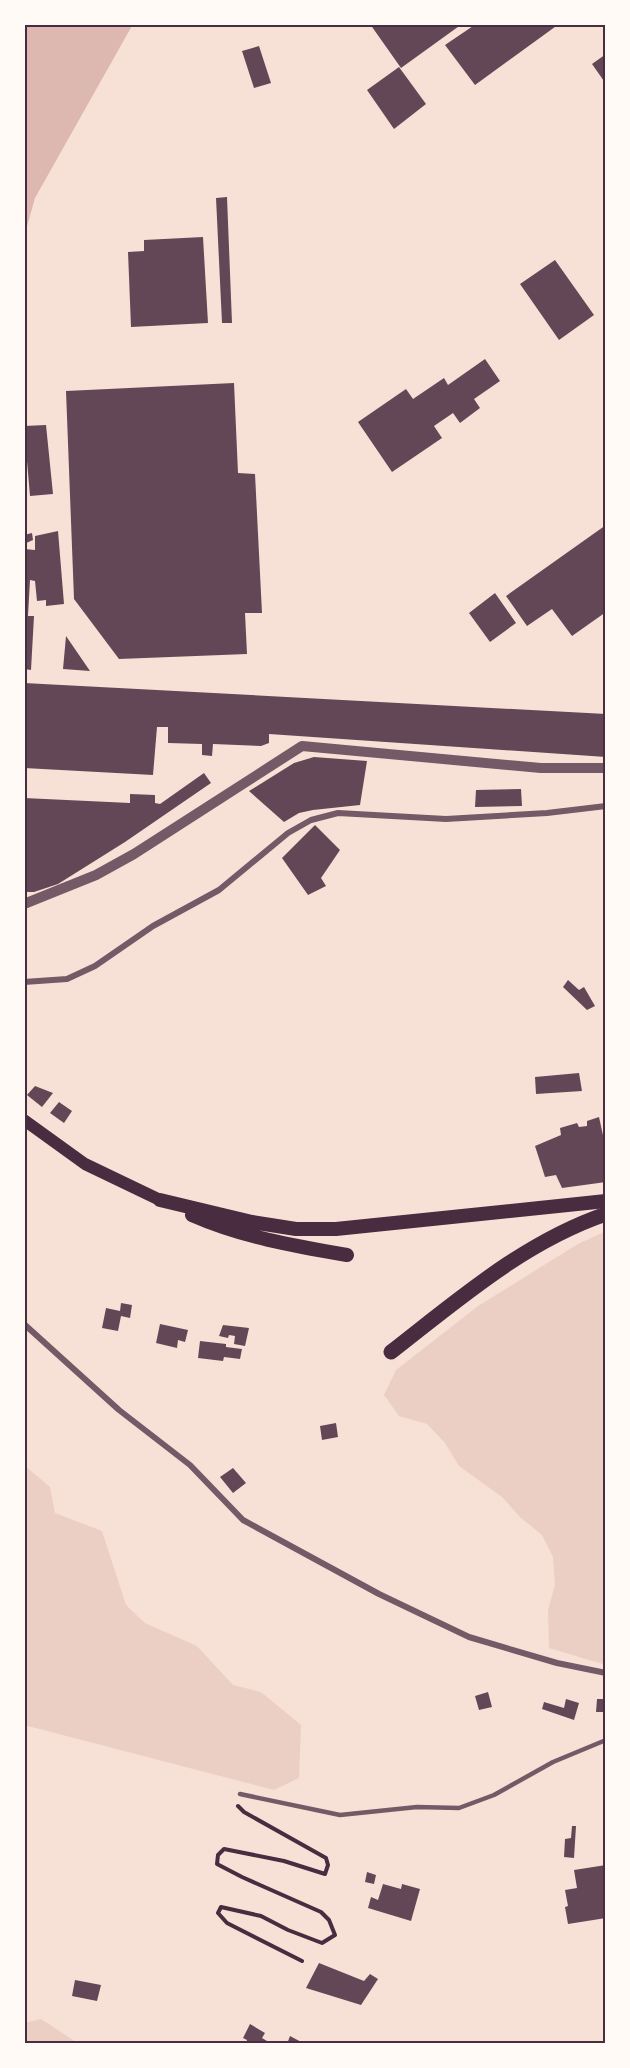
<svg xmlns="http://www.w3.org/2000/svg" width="630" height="2068" viewBox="0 0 630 2068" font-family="Rubik,sans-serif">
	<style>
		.green { fill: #ebcfc5 }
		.water { fill: #dcb8b0 }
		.building { fill: #644757 }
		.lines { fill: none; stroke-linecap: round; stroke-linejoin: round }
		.path { stroke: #4a2c40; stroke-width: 4 }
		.service { stroke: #755966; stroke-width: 4.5 }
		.minor { stroke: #755966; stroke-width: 6 }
		.tertiary { stroke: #755966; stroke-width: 10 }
		.secondary { stroke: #4a2c40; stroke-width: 12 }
		.primary { stroke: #4a2c40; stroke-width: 14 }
		.trunk { stroke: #4a2c40; stroke-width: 15 }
		.neatline { fill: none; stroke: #4a2c40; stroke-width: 2 }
	</style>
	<rect width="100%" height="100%" fill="#f7e1d7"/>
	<!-- green -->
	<path class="green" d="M606,1231v434l-57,-17 -1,-38 7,-25 -2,-28 -11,-22 -21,-17 -19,-21 -43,-31 -14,-23 -18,-19 -28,-8 -15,-21 12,-25 82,-64 100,-62z
		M24,1465l26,22 5,26 47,18 24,74 19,18 52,23 36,39 28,7 40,33 -2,53 -25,12 -250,-65z
		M41,2019l38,25h-55v-21z"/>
	<!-- water -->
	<path class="water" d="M24,24h109l-98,174 -11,39z"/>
	<!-- building -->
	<path class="building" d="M370,24h92l-61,44z
		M476,24h83l-84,61 -30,-40z
		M259,46l12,37 -17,5 -12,-37z
		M606,54v30l-14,-20z
		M399,67l27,37 -32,25 -27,-39z
		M227,197l5,126h-10l-6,-125z
		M203,237l5,86 -77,4 -3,-75 16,-1v-11z
		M555,260l39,55 -35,25 -39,-56z
		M485,359l15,22 -26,18 6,9 -20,15 -7,-10 -19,13 8,12 -50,34 -34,-50 48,-33 7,10 31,-21 4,7z
		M234,383l4,90 17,1 7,139h-17l2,41 -128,5 -45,-60 -8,-208z
		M46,425l7,69 -23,2 -6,-70z
		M606,525v87l-34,24 -20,-27 -25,17 -21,-30z
		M58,531l6,73 -18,2v-6l-9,1 -2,-20 -5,-1 -2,36h6l-3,54 -7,-1v-120l11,1v-14z
		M32,533l1,7 -9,4v-9z
		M495,593l21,30 -26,19 -21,-29z
		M66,636l24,35 -27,-2z
		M24,683l582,31v43l-337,-23v9l-8,3 -48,-2 -1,12 -10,-1v-11l-34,-1v-16h-11l-4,48 -129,-7z
		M314,757l53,4 -7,44 -47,5 -14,3 -15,9 -35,-31 45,-28z
		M204,773l7,10 -86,59 -67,42 -24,8h-10v-94l106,5v-9l25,1v8l5,1z
		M521,789l1,17 -47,1 1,-17z
		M315,825l25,25 -19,28 5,8 -18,9 -26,-37z
		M568,980l11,10 5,-3 11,19 -8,4 -24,-23z
		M579,1073l3,18 -46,3 -1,-17z
		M35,1086l18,7 -11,14 -15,-12z
		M59,1102l13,9 -8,12 -14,-10z
		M599,1117l7,32v33l-44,6 -6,-13 -11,2 -10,-31 26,-11 -1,-7 17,-5 2,4 8,-1v-5z
		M121,1303l11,2 -2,13 -9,-2 -3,15 -16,-3 4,-20 14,3z
		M160,1324l28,6 -3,12 -7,-2 -1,8 -21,-5z
		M223,1325l26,3 -4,18 -11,-2 1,-8 -6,-1 -1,3 -9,-2z
		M200,1341l26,3v3l16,2 -2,10 -16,-2 -1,4 -25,-3z
		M336,1423l2,14 -16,3 -2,-14z
		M233,1468l13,15 -13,10 -13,-16z
		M488,1692l4,15 -13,3 -4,-14z
		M566,1699l13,4 -5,17 -32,-11 2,-7 20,6z
		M597,1699h9v13h-10z
		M572,1826h4l-2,32 -10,-1 1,-18 6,-1z
		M606,1865v53l-38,6 -3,-17 3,-1 -3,-16 12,-2 -3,-18z
		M367,1872l9,3 -2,9 -9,-2z
		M383,1884l18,5 1,-5 18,5 -9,32 -43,-13 3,-11 7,3z
		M319,1963l45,18 6,-7 8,5 -17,26 -55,-17z
		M75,1980l26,5 -4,16 -25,-5z
		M250,2024l15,9 -3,5 5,3 -1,3h-20l1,-4 -4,-2z
		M290,2036l15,8h-18z"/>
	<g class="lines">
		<!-- path -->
		<path class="path" d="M238,1806l6,6 82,46 2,7 -3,9 -41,-13 -60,-12 -6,6 -1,9 25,13 79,35 8,8 6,15 -13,8 -34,-13 -27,-14 -40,-9 -3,6 9,10 75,38"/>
		<!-- service -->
		<path class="service" d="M240,1794l100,21 77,-8 42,1 35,-13 59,-33 53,-22"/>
		<!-- minor -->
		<path class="minor" d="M24,982l43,-3 28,-13 58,-40 66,-36 69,-57 23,-13 27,-7 108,6 101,-6 59,-7
			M24,1324l95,86 71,55 53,55 136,74 90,43 88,26 49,10"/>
		<!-- tertiary -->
		<path class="tertiary" d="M24,904l72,-29 38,-21 168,-108 239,22h65"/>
		<!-- secondary -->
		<path class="secondary" d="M24,1120l61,44 75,36"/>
		<!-- primary -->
		<path class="primary" d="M160,1200l92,22 44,7h40l270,-28
			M192,1215c50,22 102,31 155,40"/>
		<!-- trunk -->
		<path class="trunk" d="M391,1352c67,-52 133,-110 215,-138"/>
	</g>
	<!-- border -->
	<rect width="630" height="2068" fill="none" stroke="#fffaf5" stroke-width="51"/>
	<rect x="26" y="26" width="578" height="2016" class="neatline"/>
</svg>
